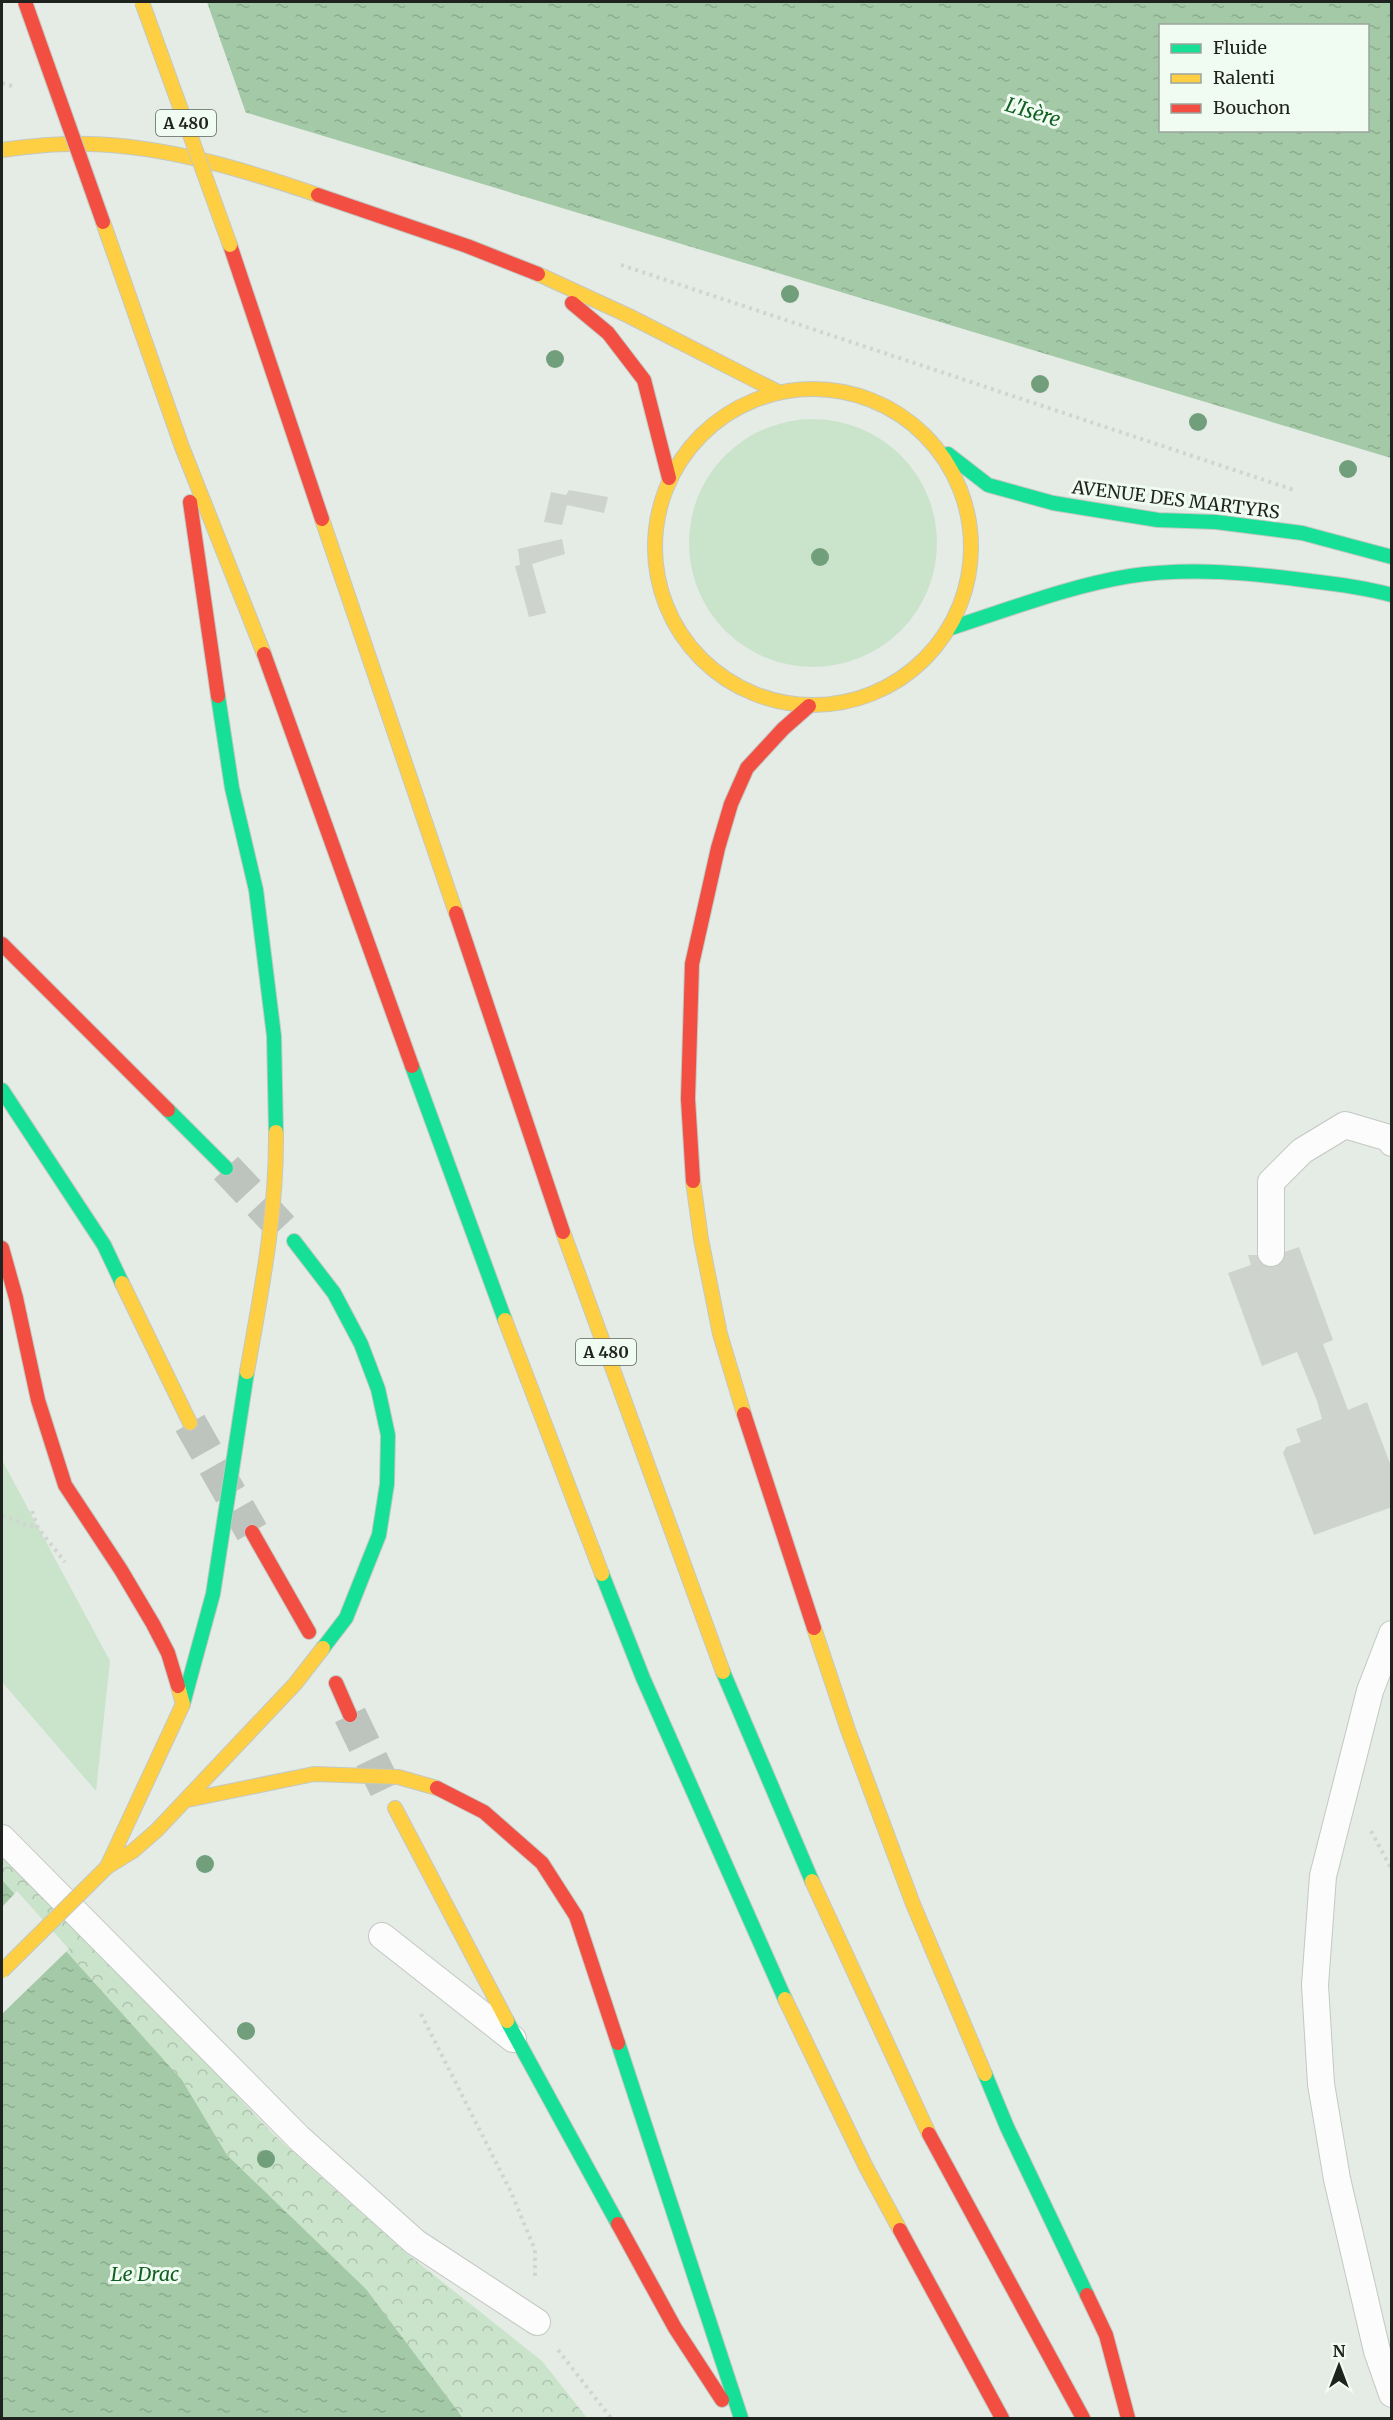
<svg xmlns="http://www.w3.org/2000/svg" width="1393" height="2420" viewBox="0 0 1393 2420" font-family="Merriweather,serif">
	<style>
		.grass { fill: #cae4cb }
		.forest { fill: url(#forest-crowns) }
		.water { fill: url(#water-ripples); fill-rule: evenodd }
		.pier { fill: #e5ebe5 }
		.building { fill: #ced3ce }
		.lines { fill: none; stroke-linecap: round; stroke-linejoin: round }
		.secondary-tunnel { stroke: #bdc3bd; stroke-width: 33; stroke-dasharray: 33 16; stroke-linecap: butt }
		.highway-tunnel { stroke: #bdc3bd; stroke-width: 33; stroke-dasharray: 33 16; stroke-linecap: butt }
		.lane-casing { stroke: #c3c8c3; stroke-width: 28 }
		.fast-casing { stroke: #c3c8c3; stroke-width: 16 }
		.slow-casing { stroke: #c3c8c3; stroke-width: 16 }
		.jam-casing { stroke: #c3c8c3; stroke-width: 16 }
		.path { stroke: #d2d4d2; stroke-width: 4; stroke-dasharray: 3 4.5; stroke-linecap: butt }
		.lane { stroke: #fbfcfb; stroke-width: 26 }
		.fast { stroke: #16e098; stroke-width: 14 }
		.slow { stroke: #ffcf43; stroke-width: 14 }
		.jam { stroke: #f24e42; stroke-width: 14 }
		.slow-bridge-casing { stroke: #c3c8c3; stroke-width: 16; stroke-linecap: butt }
		.jam-bridge-casing { stroke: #c3c8c3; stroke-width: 16; stroke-linecap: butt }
		.slow-bridge { stroke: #ffcf43; stroke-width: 14 }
		.jam-bridge { stroke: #f24e42; stroke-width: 14 }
		.tree { fill: #729f7b }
		.labels { text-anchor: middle; stroke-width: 6; stroke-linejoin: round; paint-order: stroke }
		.shield { fill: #f0fbf1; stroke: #5e645e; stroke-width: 1.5 }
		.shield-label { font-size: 16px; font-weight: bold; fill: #1f231f }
		.street-label { font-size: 18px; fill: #1f231f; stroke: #f0fbf1 }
		.water-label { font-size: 20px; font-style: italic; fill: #125f22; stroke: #f0fbf1 }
	</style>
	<defs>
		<pattern id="forest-crowns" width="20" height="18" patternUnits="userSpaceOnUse" patternTransform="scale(1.5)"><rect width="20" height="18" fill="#cae4cb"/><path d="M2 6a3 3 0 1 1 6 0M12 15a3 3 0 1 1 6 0" fill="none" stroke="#adc3ae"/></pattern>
		<pattern id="water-ripples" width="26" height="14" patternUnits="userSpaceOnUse" patternTransform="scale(1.5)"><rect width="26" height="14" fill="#a3c9a6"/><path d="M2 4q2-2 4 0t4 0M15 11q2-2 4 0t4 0" fill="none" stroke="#8cac8e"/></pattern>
	</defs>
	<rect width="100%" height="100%" fill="#e5ebe5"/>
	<!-- grass -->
	<path class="grass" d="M689 543a124 124 0 1 1 248 0a124 124 0 1 1-248 0Z
		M2,1460l108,201 -14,130 -94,-109z"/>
	<!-- forest -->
	<path class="forest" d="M2,1848l271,286 133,119 136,108 45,57h-124l-97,-129 -139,-134 -45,-75 -180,-200z"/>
	<!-- water -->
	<path class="water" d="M2,2h1389v456l-1389,-419zM1160,26h208v104h-208z
		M2,1880l180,200 45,75 139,134 97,129h-461z"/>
	<!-- pier -->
	<path class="pier" d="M2,2h205l40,114 -245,-74z
		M17,1891l52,58 -67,65v-107z"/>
	<!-- building -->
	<path class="building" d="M569,490l39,7 -4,16 -37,-8 -5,20 -18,-3 7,-30 15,3z
		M562,539l3,15 -33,10 14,49 -17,4 -14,-51 5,-1 -2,-16z
		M1299,1247l34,93 -10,4 25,66 19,-8 25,67v38l-78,28 -31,-82 3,-6 15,-5 -5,-13 26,-10 -5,-18 -20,-49 -35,14 -34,-93 23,-8 -3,-10h28z"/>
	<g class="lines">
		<!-- secondary-tunnel -->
		<path class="secondary-tunnel" d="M226,1168l61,65"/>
		<!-- highway-tunnel -->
		<path class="highway-tunnel" d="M190,1423l62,109
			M350,1715l41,85"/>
		<!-- lane casing -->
		<g class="lane-casing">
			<path id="lane" d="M1271,1253v-71l31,-31 43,-26 44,13 3,5
				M1392,1634l-22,57 -47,185 -8,109 6,99 16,95 40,172 15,43
				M2,1838l297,300 116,104 122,80
				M382,1936l131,103"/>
		</g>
		<!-- fast casing -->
		<g class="fast-casing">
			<path id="fast" d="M948,454l40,31 65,18 105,17 58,2 86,11 90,24
				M951,628c59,-19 118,-42 179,-52 60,-9 122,-3 181,5 27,3 55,7 81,14
				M218,696l14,92 24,102 18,146 2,96
				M412,1066l93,254
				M2,1090l102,155 18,38
				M168,1110l58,58
				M294,1241l40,52 27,51 17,45 10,46 -1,49 -8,51 -33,83 -23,30
				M602,1574l41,104 142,321
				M723,1672l89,209
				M183,1704l30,-110 34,-222
				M507,2021l111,203
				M618,2043l123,375
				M985,2074l22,53 80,168"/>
		</g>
		<!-- slow casing -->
		<g class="slow-casing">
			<path id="slow" d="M2,150c29,-4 58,-7 87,-6 78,2 156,26 229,51
				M103,222l79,225 82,207
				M538,274l91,42 149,76
				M655 547a158 158 0 1 1 316 0a158 158 0 1 1-316 0Z
				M322,519l134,394
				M693,1181l8,58 19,95 24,80
				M563,1232l160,440
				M122,1283l68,140
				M505,1320l97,254
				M247,1372c14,-79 30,-159 29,-240
				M814,1628l34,102 65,174 72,170
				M187,1800l127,-26 84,3 39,11
				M395,1808l112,213
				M107,1867l76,-163 -5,-18
				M107,1867l26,-16 24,-21 138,-146 28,-36
				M812,1881l117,253
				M785,1999l81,168 34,63"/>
		</g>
		<!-- jam casing -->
		<g class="jam-casing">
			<path id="jam" d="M318,195l149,51 71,28
				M230,245l92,274
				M572,303l36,30 36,47 25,98
				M190,502l28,194
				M264,654l148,412
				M456,913l107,319
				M2,944l166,166
				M693,1181l-5,-82 4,-135 26,-116 13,-44 16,-36 36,-39 26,-23
				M2,1248l14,50 22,102 27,85 56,85 32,54 15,29 10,33
				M744,1414l70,214
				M252,1532l57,100
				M336,1683l14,32
				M437,1788l47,24 58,51 34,53 42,127
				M929,2134l154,284
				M618,2224l57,104 47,72
				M900,2230l102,188
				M1087,2295l19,40 22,83"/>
		</g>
		<!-- path -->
		<path class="path" d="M2,83l10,3
			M621,265l673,225
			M32,1511l6,17 27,34
			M2,1516l36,12
			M1371,1831l21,39
			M421,2014l90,178 24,58v28
			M558,2350l53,68"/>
		<!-- lane -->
		<use href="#lane" class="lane"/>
		<!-- fast -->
		<use href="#fast" class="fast"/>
		<!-- slow -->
		<use href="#slow" class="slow"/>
		<!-- jam -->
		<use href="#jam" class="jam"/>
		<!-- slow-bridge casing -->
		<g class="slow-bridge-casing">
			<path id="slow-bridge" d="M142,2l88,243
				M2,1971l105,-104"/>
		</g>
		<!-- jam-bridge casing -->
		<g class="jam-bridge-casing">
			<path id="jam-bridge" d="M25,2l78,220"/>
		</g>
		<!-- slow-bridge -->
		<use href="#slow-bridge" class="slow-bridge"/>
		<!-- jam-bridge -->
		<use href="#jam-bridge" class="jam-bridge"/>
	</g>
	<!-- trees -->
	<g class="tree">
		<circle cx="790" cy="294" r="9"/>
		<circle cx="555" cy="359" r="9"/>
		<circle cx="1040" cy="384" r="9"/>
		<circle cx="1198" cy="422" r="9"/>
		<circle cx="1348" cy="469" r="9"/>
		<circle cx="820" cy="557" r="9"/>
		<circle cx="205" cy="1864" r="9"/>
		<circle cx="246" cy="2031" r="9"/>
		<circle cx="266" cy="2159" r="9"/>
	</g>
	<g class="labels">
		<!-- shield labels -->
		<g class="shield">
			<rect x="156" y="110" width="60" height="26" rx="4.5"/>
			<rect x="576" y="1339" width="60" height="26" rx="4.5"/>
		</g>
		<g class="shield-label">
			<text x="186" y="129">A 480</text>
			<text x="606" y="1358">A 480</text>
		</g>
		<!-- street labels -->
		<g class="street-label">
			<text transform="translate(1176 500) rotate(7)" y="6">AVENUE DES MARTYRS</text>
		</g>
		<!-- water labels -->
		<g class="water-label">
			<text transform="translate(1033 112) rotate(17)" y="7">L'Isère</text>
			<text x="145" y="2281">Le Drac</text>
		</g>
	</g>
	<!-- border -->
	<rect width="1393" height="2420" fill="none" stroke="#1f231f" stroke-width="6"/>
	<!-- legend -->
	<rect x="1159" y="24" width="210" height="108" fill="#f0fbf1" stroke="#9ca59d" stroke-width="1.5"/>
	<rect x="1171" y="44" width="30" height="9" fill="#16e098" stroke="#9ca59d" stroke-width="1.5"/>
	<text x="1213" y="54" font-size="18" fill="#1f231f">Fluide</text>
	<rect x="1171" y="74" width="30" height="9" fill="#ffcf43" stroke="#9ca59d" stroke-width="1.5"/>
	<text x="1213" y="84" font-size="18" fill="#1f231f">Ralenti</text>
	<rect x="1171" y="104" width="30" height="9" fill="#f24e42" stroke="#9ca59d" stroke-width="1.5"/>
	<text x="1213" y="114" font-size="18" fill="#1f231f">Bouchon</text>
	<!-- north arrow -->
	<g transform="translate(1339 2366)" stroke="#f0fbf1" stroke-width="4.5" paint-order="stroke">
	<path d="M0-4.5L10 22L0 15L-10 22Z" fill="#1f231f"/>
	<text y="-9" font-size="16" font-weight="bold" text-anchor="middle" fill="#1f231f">N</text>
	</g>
</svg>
